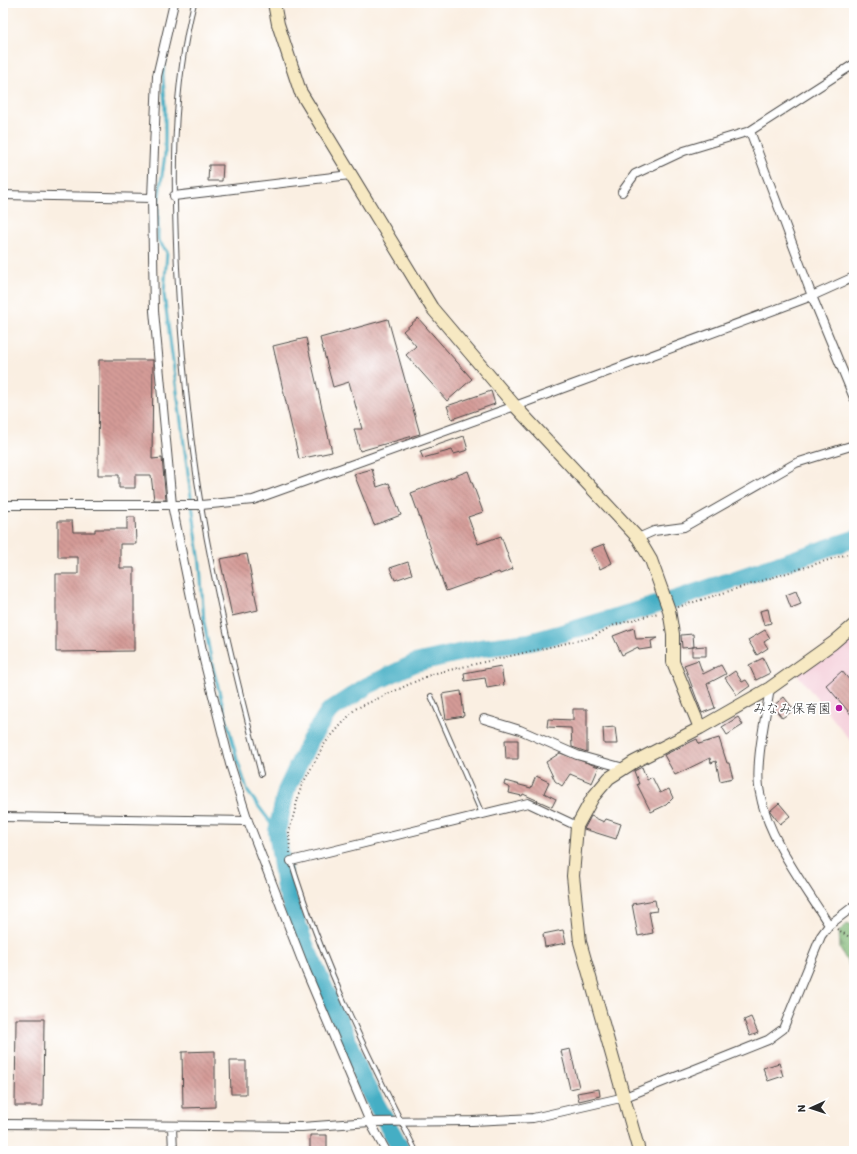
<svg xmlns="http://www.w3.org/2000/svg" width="857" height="1154" viewBox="0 0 857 1154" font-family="Itim,'Klee One',sans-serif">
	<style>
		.built { fill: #f5cfda }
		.forest { fill: url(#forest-firs); stroke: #54704e }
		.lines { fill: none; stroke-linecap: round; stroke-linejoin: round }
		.stream { stroke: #45aec4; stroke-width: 3 }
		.river { stroke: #45aec4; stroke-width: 18 }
		.building { fill: url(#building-back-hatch) }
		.lane-casing { stroke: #4a4846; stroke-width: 6 }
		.street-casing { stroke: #4a4846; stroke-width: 10 }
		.secondary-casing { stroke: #4a4846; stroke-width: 14 }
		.path { stroke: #4a4846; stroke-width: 2; stroke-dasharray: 1 3; stroke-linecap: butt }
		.lane { stroke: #fff; stroke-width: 4 }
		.street { stroke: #fff; stroke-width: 8 }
		.secondary { stroke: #f7e9c3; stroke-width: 12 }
		.poi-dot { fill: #b5179e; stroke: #fff; stroke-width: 1.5 }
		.labels { text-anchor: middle; stroke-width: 3.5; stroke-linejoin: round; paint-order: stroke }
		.poi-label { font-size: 13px; fill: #2b2b2b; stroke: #fff; text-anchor: end }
	</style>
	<defs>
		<pattern id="forest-firs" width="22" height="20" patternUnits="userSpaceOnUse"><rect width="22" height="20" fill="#7db572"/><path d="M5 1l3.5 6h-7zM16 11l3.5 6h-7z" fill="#67935e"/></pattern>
		<pattern id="building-back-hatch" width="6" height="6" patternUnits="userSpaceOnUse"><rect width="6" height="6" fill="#d49b97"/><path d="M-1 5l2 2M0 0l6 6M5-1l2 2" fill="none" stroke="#ac7f7b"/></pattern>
	</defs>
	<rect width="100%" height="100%" fill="#fff"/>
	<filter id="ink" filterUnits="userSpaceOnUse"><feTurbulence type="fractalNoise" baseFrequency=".025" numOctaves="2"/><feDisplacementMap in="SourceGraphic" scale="8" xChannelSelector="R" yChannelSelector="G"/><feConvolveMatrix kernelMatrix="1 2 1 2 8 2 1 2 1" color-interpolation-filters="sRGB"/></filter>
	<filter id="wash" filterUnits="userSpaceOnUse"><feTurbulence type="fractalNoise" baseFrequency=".012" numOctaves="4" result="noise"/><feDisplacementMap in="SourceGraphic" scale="16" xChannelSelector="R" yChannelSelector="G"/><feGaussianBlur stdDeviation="0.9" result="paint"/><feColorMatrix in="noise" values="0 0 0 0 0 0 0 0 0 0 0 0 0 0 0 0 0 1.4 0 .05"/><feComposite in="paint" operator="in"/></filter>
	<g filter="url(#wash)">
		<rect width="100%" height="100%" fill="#faefe2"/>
		<!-- built -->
		<path class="built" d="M854,625v120l-60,-75z"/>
		<!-- forest -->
		<path class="forest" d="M847,924l7,1v49l-14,-25 -1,-18z"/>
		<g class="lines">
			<!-- stream -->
			<path class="stream" d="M166,54l-3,20 2,34v47l-7,48v37l9,12 -3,42 36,270 4,58 8,42 25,95 11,33 29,39"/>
			<!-- river -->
			<path class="river" d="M402,1151l-41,-75 -16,-42 -40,-89 -20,-57 -8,-57 9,-40 24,-51 19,-29 38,-25 48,-23 65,-15 50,-6 29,-8 117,-35 178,-60"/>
		</g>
		<g id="blocks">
			<!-- building -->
			<path class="building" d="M209,165h14l-1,16h-14z
				M418,318l54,61 -25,22 -41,-46 10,-9 -13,-15z
				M388,319l32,115 -60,17 -6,-22h8l-13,-47 -16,5 -13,-49z
				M306,338l26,114 -33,7 -26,-113z
				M99,360h54l-1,99 10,-1 4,42h-12l-3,-25h-16v13h-16v-13h-21z
				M491,391l4,13 -43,15 -5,-13z
				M464,436l4,14 -14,4 -2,-4 -29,8 -3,-7z
				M372,469l5,18 12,-4 12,32 -27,10 -20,-51z
				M468,471l15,41 -15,5 10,27 23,-8 12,33 -13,5 -1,-2 -53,19 -35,-98z
				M127,517h8l1,27h-16v24h14v83l-78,1v-78h22v-17h-20v-36h14l1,11h22v-3h32z
				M604,544l8,19 -12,6 -9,-20z
				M247,554l11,56 -26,6 -12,-57z
				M408,562l4,12 -17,6 -5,-12z
				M796,591l5,13 -10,4 -5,-13z
				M768,609l3,14 -7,2 -4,-14z
				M634,628l2,11 22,-1 -7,3 1,7 -13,2 -1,-3 -16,8 -9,-19z
				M765,630l5,8 -6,4 4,6 -11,7 -9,-15z
				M693,634l1,13 -12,1 -1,-13z
				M706,646v10h-14v-9z
				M763,658l7,15 -14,7 -7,-15z
				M698,660l5,14 18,-9 5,9 -19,10 8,24 -13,5 -18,-48z
				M501,666l3,19 -17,3 -2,-10 -20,3 -1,-8z
				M735,671l7,11 4,-2 4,6 -13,9 -12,-17z
				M842,671l12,15v32l-28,-33z
				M461,691l3,25 -18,3 -4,-25z
				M784,697l10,13 -12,8 -9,-12z
				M573,709h14v43l-15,-5 -1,-19 -24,-1 1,-8 25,1z
				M738,717l5,8 -16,10 -5,-8z
				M615,727l2,17h-13l-1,-16z
				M719,738l8,25h2l4,15 -13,3 -4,-20 -5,2 -1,-5 -35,17 -11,-20 33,-16 2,5z
				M505,740h13v19h-12z
				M560,753l39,14 -7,16 -22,-9 -8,12 -7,-5 -9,-19z
				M642,767l5,13 5,-3 8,16 9,-4 4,9 -7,7 -15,7 -14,-28h2l-5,-13z
				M536,776l13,6 -5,11 12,6 -4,8 -29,-13 -1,2 -13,-3 1,-5 -6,-3 1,-4 26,7z
				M779,803l11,13 -10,8 -10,-13z
				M591,816l13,6 2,-3 15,5 -5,15 -32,-10z
				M655,900l2,11 -8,1 4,21 -15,3 -6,-32z
				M563,930l3,13 -21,4 -2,-13z
				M751,1017l7,16 -8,3 -6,-16z
				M16,1019h28l-1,87h-28z
				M570,1049l9,38 -9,2 -9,-38z
				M215,1051v56l-32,1 -1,-56z
				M230,1061h16v33h-15z
				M779,1063l4,13 -15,5 -5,-13z
				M599,1089l1,7 -21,5 -2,-8z
				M310,1135h17v16h-17z"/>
		</g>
	</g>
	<g filter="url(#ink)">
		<use href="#blocks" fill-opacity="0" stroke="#4a4846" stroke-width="1"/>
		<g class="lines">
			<!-- lane casing -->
			<g class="lane-casing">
				<path id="lane" d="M194,3c-22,87 -21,176 -17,265 4,79 11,159 24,238 15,90 37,179 60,268
					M431,696l51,118
					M291,861c31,101 77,196 125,290"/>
			</g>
			<!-- street casing -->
			<g class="street-casing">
				<path id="street" d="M174,3l-17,73 -5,122 2,113 18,194 32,155 26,104 18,57 58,150 64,151 16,29
					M750,131l62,165 42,102
					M622,192l13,-18 49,-23 66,-20 104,-67
					M3,195l149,3
					M174,196l176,-21
					M3,505h198l52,-5 262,-94 297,-110 42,-19
					M638,538l16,-7 30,-4 112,-64 58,-18
					M770,688c-4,28 -16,78 -10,105 8,46 45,93 69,132
					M484,719l36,11 57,25 47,13
					M3,817l245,4
					M291,861l237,-58 49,23
					M3,1124l299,3 68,-5 102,-1 61,-3 92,-21 143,-57 15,-11 38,-93 8,-11 25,-19
					M172,1127l1,24"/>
			</g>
			<!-- secondary casing -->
			<g class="secondary-casing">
				<path id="secondary" d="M274,3l4,21 22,67 132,217 83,98 123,132 13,22 18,50 4,24v28l27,66
					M639,1151l-59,-209 -7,-66 4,-50 16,-29 16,-19 25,-16 66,-34 70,-40 63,-45 21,-18"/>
			</g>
			<!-- path -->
			<path class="path" d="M678,607l176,-55
				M290,853l-1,-21 12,-45 24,-44 30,-34 77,-35 161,-37 21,-12 44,-12
				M837,929l17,11"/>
			<!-- lane -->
			<use href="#lane" class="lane"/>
			<!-- street -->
			<use href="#street" class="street"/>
			<!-- secondary -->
			<use href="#secondary" class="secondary"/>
		</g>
	</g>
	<!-- markers -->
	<circle class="poi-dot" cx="839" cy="708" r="4"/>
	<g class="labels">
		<!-- poi labels -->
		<g class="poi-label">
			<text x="831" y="713">みなみ保育園</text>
		</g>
	</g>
	<!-- margin -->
	<rect width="857" height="1154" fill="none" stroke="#fff" stroke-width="16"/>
	<!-- north arrow -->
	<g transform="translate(811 1108) rotate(267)" stroke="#ffffff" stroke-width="3" paint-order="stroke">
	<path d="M0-3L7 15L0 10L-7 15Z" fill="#2b2b2b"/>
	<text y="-6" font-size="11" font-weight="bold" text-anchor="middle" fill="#2b2b2b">N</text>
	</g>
</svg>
